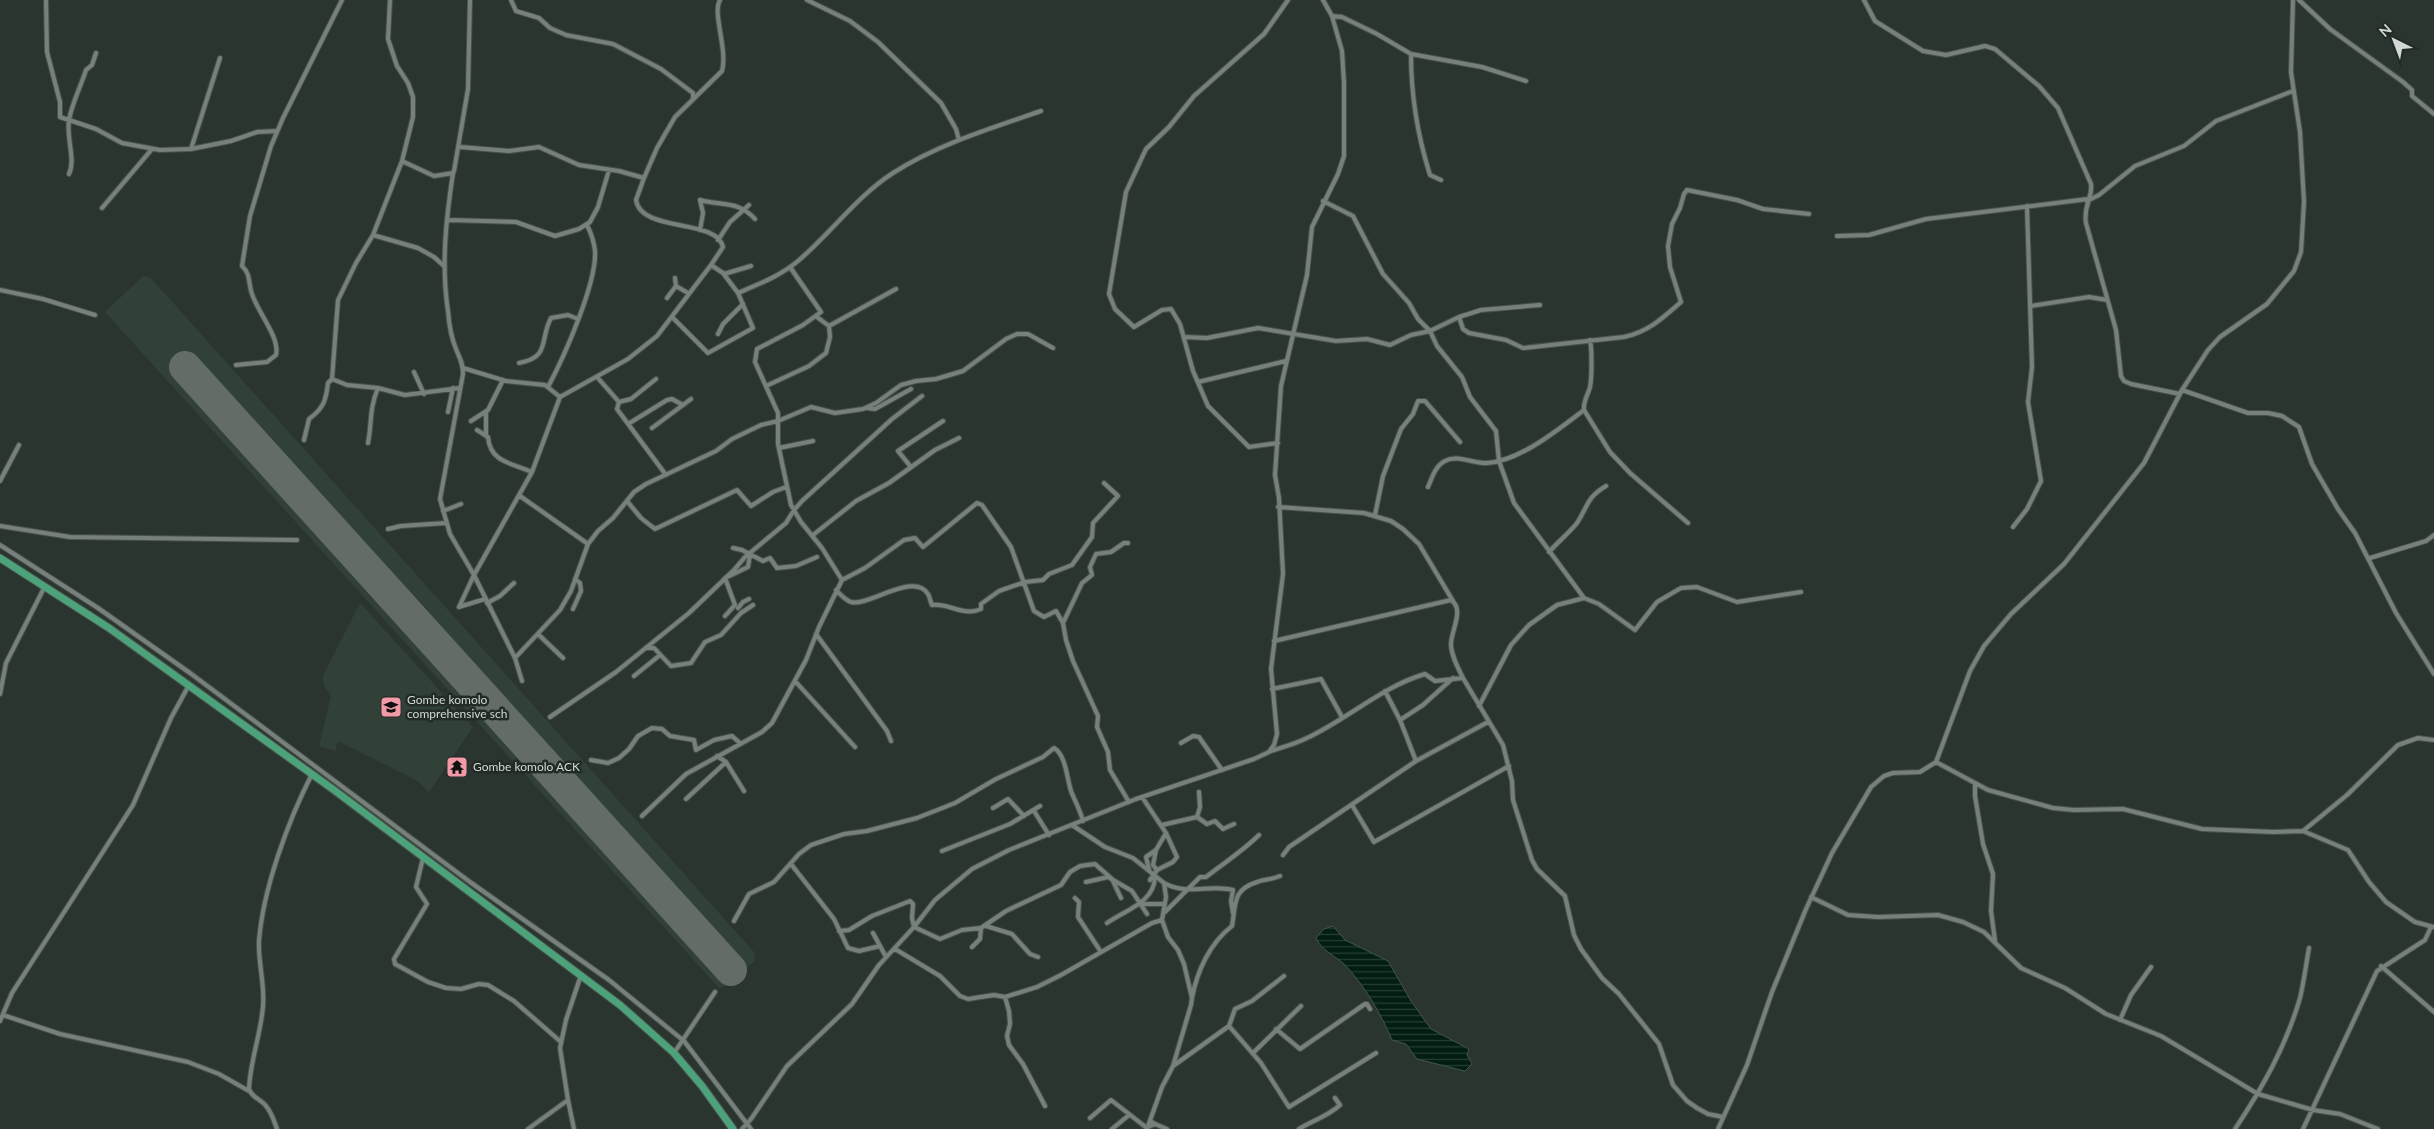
<svg xmlns="http://www.w3.org/2000/svg" width="2434" height="1129" viewBox="0 0 2434 1129" font-family="Lato,sans-serif">
	<style>
		.built { fill: #314138 }
		.water { fill: url(#water-rules); stroke: #40564b }
		.lines { fill: none; stroke-linecap: round; stroke-linejoin: round }
		.runway { stroke: #636c67; stroke-width: 32 }
		.minor-casing { stroke: #49514c; stroke-width: 6 }
		.trunk-casing { stroke: #49514c; stroke-width: 9 }
		.minor { stroke: #77817b; stroke-width: 4 }
		.trunk { stroke: #4ca27a; stroke-width: 7 }
		.labels { text-anchor: middle; stroke-width: 5; stroke-linejoin: round; paint-order: stroke }
		.poi-label { font-size: 12px; fill: #d2d8d5; stroke: #222b25; text-anchor: start }
	</style>
	<defs>
		<pattern id="water-rules" width="6" height="5" patternUnits="userSpaceOnUse" patternTransform="scale(1.25)"><rect width="6" height="5" fill="#021e10"/><path d="M0 2.5h6" fill="none" stroke="#263e32"/></pattern>
	</defs>
	<rect width="100%" height="100%" fill="#2b352f"/>
	<!-- built -->
	<path class="built" d="M143,276l7,1 604,675 1,8 -24,24 -12,4 -614,-676z
		M360,603l113,124 -44,65 -13,-12 -78,-39 -3,10 -16,-5 12,-50 -7,-10 -1,-10z"/>
	<!-- water -->
	<path class="water" d="M1333,926l12,14 43,21 23,40 20,28 38,20 -2,6 5,9 -7,7 -48,-12 -11,-15 -14,-4c-12,-28 -27,-54 -48,-76 -10,-9 -22,-13 -28,-26l8,-9z"/>
	<g class="lines">
		<!-- runway -->
		<path class="runway" d="M185,367l546,603"/>
		<!-- minor casing -->
		<g class="minor-casing">
			<path id="minor" d="M46,0l1,52 13,50v15l36,12 26,14 38,7 31,-1 40,-8 26,-9 20,-1
				M511,0l5,11 23,7 11,10 16,7 47,9 48,25 32,24v5
				M807,0l43,21 28,21 63,61 15,26 3,11
				M1864,0l11,21 48,30 23,4 39,-9 10,3 44,37 19,22 33,76c2,14 -8,21 -5,39l30,107 5,46 3,5 7,3 49,10
				M2299,0l31,29 73,53 9,8v6l22,18
				M1332,16l10,1 35,17 34,20 71,13 44,14
				M1411,54c0,40 7,83 19,121l11,5
				M460,147l49,4 30,-4 40,18 40,6 25,7 -8,22c5,33 81,18 87,47l-12,18
				M191,149l29,-91
				M402,161l32,15 19,-3 1,-2 14,-82 2,-89
				M453,173c-7,46 -12,92 -5,138 1,13 3,26 8,38 4,10 7,14 7,25l-23,125 10,35 24,41 -15,32
				M69,174c7,-15 -3,-36 0,-54 3,-17 12,-34 17,-50l6,-5 4,-12
				M644,178l13,-30 18,-31 47,-46c6,-21 -10,-58 -2,-71
				M1323,201l30,15 30,58 26,29 9,16 12,12 7,15 25,31 8,20 26,34 3,30 15,42 70,95
				M2087,201l12,-6 36,-29 49,-20 32,-25 77,-30
				M102,208l50,-59
				M448,220l68,2 39,14 24,-7 11,-7 8,-15 11,-37
				M700,230l3,-17 -3,-13c21,6 38,0 55,19
				M373,235l45,13 16,9 10,9
				M1837,236l32,-1 57,-16 162,-20
				M718,240l12,-18 19,-17
				M724,274l27,-8
				M675,278l1,8
				M0,290l43,9 52,16
				M667,298l9,-12 12,7
				M2031,306l58,-9 18,3
				M672,317l36,36 45,-25 -15,-35
				M817,317l12,9
				M1459,317l22,-7 59,-5
				M718,334l5,-10 20,-20
				M1184,337l23,1 51,-10 78,13 31,-2 23,6 21,-10 19,-4 29,-14 4,12 6,4 37,7 17,8 101,-11c24,-5 39,-19 57,-35l-11,-35 -2,-21 4,-22 8,-16 4,-14 3,-4 50,10 26,9 46,5
				M519,363c32,-6 20,-23 32,-45l17,-3 10,4
				M236,365l31,-3 9,-7c4,-18 -18,-42 -24,-61 -4,-11 -1,-20 -10,-28l8,-50 21,-70 12,-28 59,-118
				M463,368l43,13 39,4 15,12
				M414,372l10,22
				M597,377l22,25 -2,7 49,66
				M332,379l15,6 31,3 27,7 55,-7
				M1198,382l88,-21
				M766,386l43,-20 17,-13 4,-16 -1,-11 67,-37
				M548,387c16,-30 49,-104 47,-136 -1,-9 -4,-18 -8,-26
				M2182,390l66,23h20l14,3 17,11 13,37 26,45 17,24 41,80 38,61
				M619,402l12,-3 25,-20
				M867,408l8,1 36,-20
				M1584,410l26,42 20,21 58,50
				M448,412l5,-24
				M471,421l17,-11 15,-30
				M628,424l39,-24 5,-1 11,6
				M652,428l39,-29
				M477,430l11,7c2,25 23,26 44,35
				M486,436v-25
				M304,440l5,-21c15,-11 17,-19 19,-36l4,-4 6,-79 18,-37 17,-28 29,-74 11,-44v-20l-5,-14 -11,-17 -9,-27 2,-39
				M368,443c4,-20 1,-34 10,-55
				M1278,443l-29,4 -41,-41 -15,-35 -13,-47 -9,-15 -9,1 -28,17 -19,-18 -6,-15 17,-102 20,-43 23,-22 25,-31 70,-62 24,-34
				M779,448l34,-7
				M911,467l-13,-16 45,-30
				M0,481l19,-36
				M1428,487c4,-9 7,-21 17,-26 12,-7 29,3 42,2 33,-2 72,-34 97,-53 -1,-9 4,-15 6,-23 2,-9 2,-39 0,-47
				M520,496l68,48
				M627,501l14,17 14,11 82,-39 14,16 22,-14 13,-5
				M1278,507l86,6 27,8 12,8 16,15 34,57
				M443,511l18,-7
				M1375,515l8,-39 18,-47 12,-15 5,-13h7l35,41
				M0,526l70,11 227,3
				M2013,527l14,-18 14,-28 -13,-79 4,-35 -5,-161
				M388,529l13,-3 45,-3
				M813,535l43,-34 33,-18 46,-33 24,-12
				M1128,543h-4l-13,9 -15,2 -6,13 2,8 -10,8 -19,40 3,17 7,21 25,55 -1,11 11,25 2,18 19,32
				M0,545l98,63 92,65 280,209 139,98 75,61 67,88
				M733,548l9,2 21,11 7,-3 7,10 19,-2 21,-9
				M1549,552c9,-10 20,-19 28,-29 11,-17 10,-26 29,-37
				M2370,558l56,-17 8,-6
				M842,580l23,-12 39,-28 11,-2 8,9 54,-44 5,2 29,42 23,64 10,6 12,-6 7,12
				M836,590c4,4 9,10 15,12 17,5 63,-31 77,-8 2,3 2,7 4,11 18,-2 31,12 49,4v-5l18,-13 26,-9 18,-2 6,-6 23,-9 20,-28 1,-14 25,-27 -14,-13
				M487,603l13,-7 14,-13
				M459,607l26,-8
				M738,608l5,-6 6,-3
				M573,609l8,-18 -1,-8 -5,-4
				M725,616l10,-11 -10,-27 23,-11 2,-12
				M816,634l71,97 4,10
				M539,635l24,23
				M1274,641l177,-41c14,9 0,31 0,44 0,11 7,24 12,34
				M647,648h7l17,18 20,-3 14,-21 16,-7 20,-22 12,-8
				M515,658l45,-48 11,-19 17,-47 10,-13 15,-13 21,-26 12,-8 70,-33 16,-12 29,-14 17,-4 33,-14 24,6 28,-4 13,-6 25,-18 15,-4 20,-2 27,-8 43,-32 11,-5h11l25,14
				M634,676l26,-21
				M522,681l-7,-23 -41,-83 58,-103 28,-75 68,-38 29,-23 54,-71 12,8 15,20c21,-9 42,-17 60,-32 33,-28 59,-65 95,-88 45,-29 99,-45 148,-62
				M795,681l60,66
				M1272,689l49,-10 21,38
				M0,694l6,-31 39,-77
				M1479,706l32,-61 18,-20 28,-20 27,-7 15,6 36,26 22,-28 24,-14 16,-1 40,15 64,-10
				M550,717l66,-45 73,-59 45,-43 11,-13 41,-34 8,-13 8,-9 90,-82 30,-23
				M1400,720l23,-15 30,-27
				M1181,743l12,-7 6,1 23,33
				M1271,751c12,-4 24,-7 36,-13 41,-19 74,-51 118,-64l10,7 28,-3 40,67 9,36 1,19 19,60 5,9 28,27 9,39 7,14 21,29 17,16 40,50 14,41 14,16 10,7 11,6 15,3
				M717,756l9,6 18,29
				M591,760l17,3 11,-5 10,-9 9,-13 14,-8 10,1 8,7 24,4 2,10 18,-10 18,-4 8,7
				M1416,761l72,-39
				M1936,762l52,28 65,18 21,2 49,-1 79,20 72,3 29,-1 45,19 21,32 17,20 29,20 19,5
				M1975,784v12l8,48 10,30 -2,37 4,30
				M1142,797l24,36 -10,17 -3,15 4,5 -7,10
				M686,799l40,-37
				M1352,805l22,37 135,-76
				M993,808l15,-9 16,17
				M1034,811l15,24
				M642,816l44,-42 76,-42 10,-9 34,-63 13,-33 23,-47 -20,-32 -21,-26 -10,-17 -13,-61v-31l-23,-51 2,-13 46,-24 18,-13 -31,-45
				M1197,817l3,-10 -1,-15
				M1072,825l33,22 28,11 31,25 2,14 -4,23 6,17 10,13 6,14 8,34 -1,7 -18,61 -11,21 -15,42
				M1162,825l35,-8 10,7 8,-3 8,8 11,-5
				M2303,831l44,-36 51,-50 20,-7 16,2
				M942,851l68,-27 30,-18
				M1283,855l6,-8 127,-86 -16,-41 -15,-29
				M423,858l-7,29 11,17 -33,55 1,5 33,18 18,6 15,1 18,-5 9,1 26,16 47,41
				M791,864l43,55 14,29 11,3 21,-5
				M1149,869l-3,-12 10,-7
				M1157,870l16,-8 4,-5 -11,-24
				M1086,882l22,-5 24,14 15,23
				M1164,883c23,13 45,1 69,7l-2,11 2,12
				M1811,897l37,18 30,2 60,-2 25,7 21,10 37,36 44,20 41,26 55,22 97,58 55,16 27,4 38,15
				M1075,898l4,4 -1,15 23,35
				M1140,904h24
				M1165,912l35,-35h6c17,-13 39,-28 53,-42
				M734,921l15,-27 25,-12 25,-28 12,-9 33,-11 23,-3 50,-13 38,-15 41,-24 47,-22 11,-9c12,7 13,31 17,43 4,10 9,19 12,30
				M1107,923c18,-13 47,-20 48,-46
				M986,926l26,8 18,20 8,3
				M839,931l10,-1 23,-14 38,-15 3,3 -1,14 2,9 26,12 22,-9 19,-2 25,-17 55,-26 9,-13 10,-6 15,-2 17,15 9,19
				M873,933l13,24
				M972,947l8,-8 1,-11
				M895,949l45,27 20,20 8,3 26,-4 11,2 32,-10 24,-12 91,-52 10,-3
				M2381,966l53,46
				M1005,997l4,14 1,13 -3,12 2,9 14,19 22,42
				M1192,998c5,-27 18,-55 40,-72 4,-22 0,-36 25,-44 8,-3 13,-2 23,-6
				M3,1015l57,19 128,28 31,12 30,17
				M2120,1020l11,-25 20,-28
				M0,1021l12,-28 121,-188 38,-87 18,-33
				M1229,1026l6,-17 17,-8 32,-25
				M1276,1029l24,20 65,-45h2l3,5
				M674,1053l41,-61
				M1253,1053l48,-47
				M1173,1066l56,-40 32,37 28,44 87,-54
				M568,1100l6,29
				M1090,1118l21,-18 36,28
				M1155,1124l12,5
				M1148,1127l7,-3 -5,-3
				M277,1129c-3,-8 -5,-16 -11,-23 -5,-7 -14,-8 -17,-17 1,-28 12,-55 14,-83 2,-22 -5,-43 -4,-65 4,-52 29,-120 53,-167
				M528,1129l40,-29 -8,-52 6,-28 15,-45
				M742,1129l9,-10 36,-53 65,-62 27,-39 35,-38 21,-27 37,-31 37,-19 127,-51 118,-40 15,-7 5,-7 3,-11 -6,-65 12,-95 -4,-76 -4,-23 6,-89 26,-111 5,-48 26,-53 6,-18v-73l-2,-32 -10,-35 -9,-16
				M1112,1129l17,-14
				M1299,1129c14,-9 28,-12 41,-24l-5,-7
				M1718,1129l29,-64 25,-73 34,-83 26,-56 39,-66 13,-11 9,-3 27,-1 16,-10 34,-91 14,-25 27,-32 53,-50 80,-101 38,-73 26,-40 12,-13 47,-33 27,-33 7,-19 3,-50 -4,-70 -9,-60 2,-72
				M2235,1129c28,-42 51,-83 65,-131 4,-17 6,-33 9,-50
				M2303,1129l74,-158 48,-31 6,-13"/>
		</g>
		<!-- trunk casing -->
		<g class="trunk-casing">
			<path id="trunk" d="M0,558l109,70 225,162 286,215 54,48 28,33 31,43"/>
		</g>
		<!-- minor -->
		<use href="#minor" class="minor"/>
		<!-- trunk -->
		<use href="#trunk" class="trunk"/>
	</g>
	<!-- icons -->
	<defs>
		<g id="school-square" transform="scale(1.125)"><rect x="-9" y="-9" width="18" height="18" rx="4" fill="#f39aa8" stroke="#222b25"/><path d="M0-5L7-2L0 1L-7-2ZM-4 1L0 2.5L4 1V4Q0 6-4 4Z" fill="#111"/></g>
		<g id="temple-square" transform="scale(1.125)"><rect x="-9" y="-9" width="18" height="18" rx="4" fill="#f39aa8" stroke="#222b25"/><path d="M0-6L5-2H3V0L6.5 2.5H4V6H1.5V3h-3V6H-4V2.5H-6.5L-3 0V-2H-5Z" fill="#111"/></g>
	</defs>
	<g fill-rule="evenodd">
		<use href="#school-square" x="391" y="707"/>
		<use href="#temple-square" x="457" y="767"/>
	</g>
	<g class="labels">
		<!-- poi labels -->
		<g class="poi-label">
			<text x="407" y="704">Gombe komolo<tspan x="407" dy="14">comprehensive sch</tspan></text>
			<text x="473" y="771">Gombe komolo ACK</text>
		</g>
	</g>
	<!-- north arrow -->
	<g transform="translate(2394 40) rotate(318)" stroke="#222b25" stroke-width="4" paint-order="stroke">
	<path d="M0-4L9 19L0 12L-9 19Z" fill="#d2d8d5"/>
	<text y="-8" font-size="14" font-weight="bold" text-anchor="middle" fill="#d2d8d5">N</text>
	</g>
</svg>
